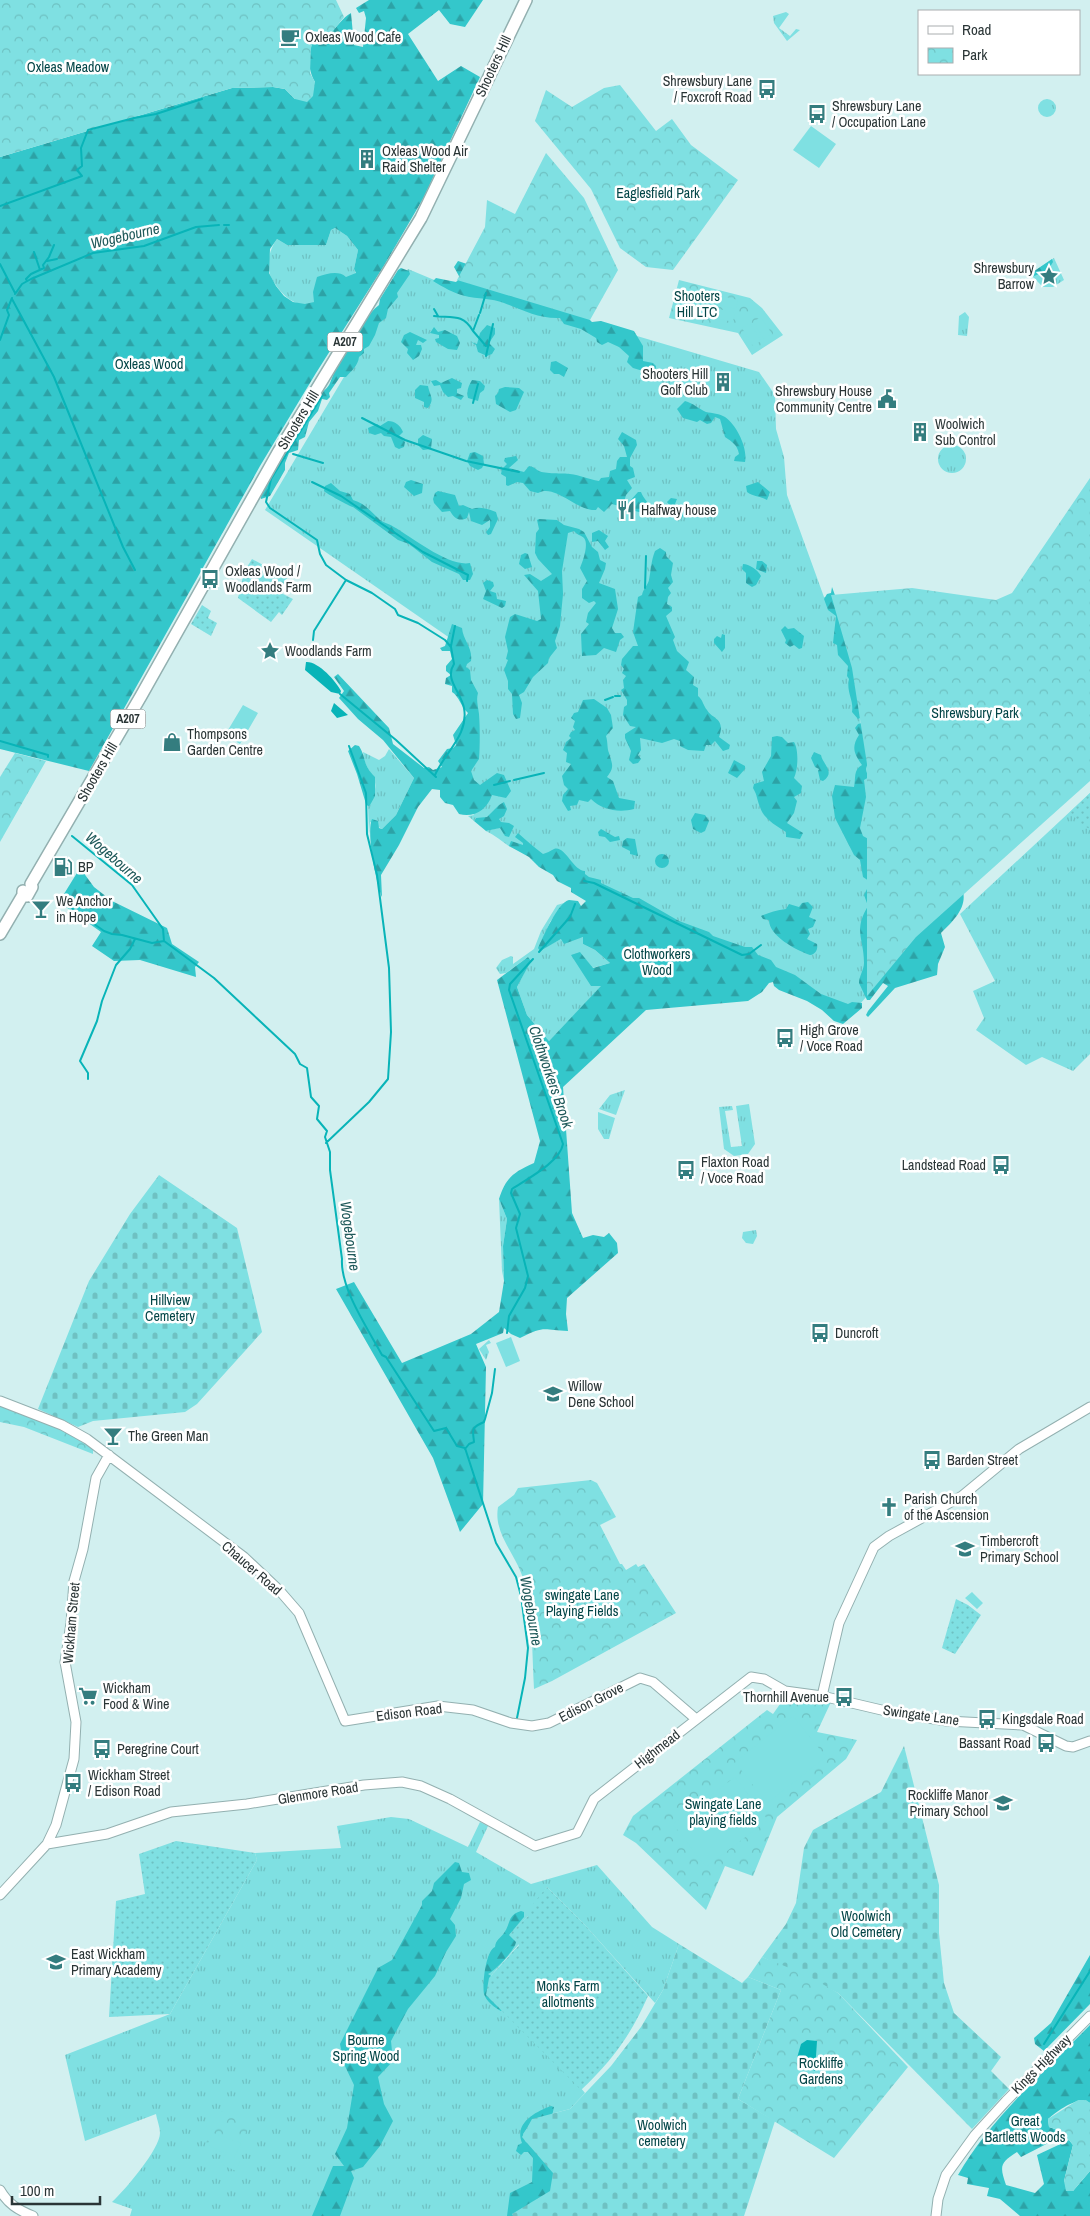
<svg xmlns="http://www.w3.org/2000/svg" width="1090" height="2216" viewBox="0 0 1090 2216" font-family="'Archivo Narrow',sans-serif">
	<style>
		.grass { fill: url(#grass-tufts) }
		.forest { fill: url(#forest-firs); fill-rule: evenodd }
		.cemetery { fill: url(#cemetery-stones) }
		.park { fill: url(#park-crowns) }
		.garden { fill: url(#garden-dots) }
		.pitch { fill: #7fe0e2 }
		.water { fill: #08b4b8 }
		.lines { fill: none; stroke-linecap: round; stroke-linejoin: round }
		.stream { stroke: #08b4b8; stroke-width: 2 }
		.minor-casing { stroke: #93b0b0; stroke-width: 11 }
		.major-casing { stroke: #93b0b0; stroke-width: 14 }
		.minor { stroke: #fff; stroke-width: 9 }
		.major { stroke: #fff; stroke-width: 11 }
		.labels { text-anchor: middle; stroke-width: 5; stroke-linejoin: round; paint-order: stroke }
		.shield { fill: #fff; stroke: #6a7272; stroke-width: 1 }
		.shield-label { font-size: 12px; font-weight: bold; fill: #2a3536 }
		.poi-label { font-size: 14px; fill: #2a3536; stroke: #fff; text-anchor: start }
		.street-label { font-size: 14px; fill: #2a3536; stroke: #fff }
		.park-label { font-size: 14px; fill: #034547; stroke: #fff }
		.water-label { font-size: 15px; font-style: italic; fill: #1f595a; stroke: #fff }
	</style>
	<defs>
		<pattern id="grass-tufts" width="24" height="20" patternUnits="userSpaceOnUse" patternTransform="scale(1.25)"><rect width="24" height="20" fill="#7fe0e2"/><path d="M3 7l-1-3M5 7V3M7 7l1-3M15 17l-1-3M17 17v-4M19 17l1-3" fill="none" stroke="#6ec1c2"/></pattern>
		<pattern id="forest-firs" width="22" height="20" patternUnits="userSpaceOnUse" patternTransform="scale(1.25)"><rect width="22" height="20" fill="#34c7cb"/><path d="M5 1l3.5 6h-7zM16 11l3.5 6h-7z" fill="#2ca2a6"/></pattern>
		<pattern id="cemetery-stones" width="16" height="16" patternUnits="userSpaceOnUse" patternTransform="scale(1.25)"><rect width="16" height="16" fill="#7fe0e2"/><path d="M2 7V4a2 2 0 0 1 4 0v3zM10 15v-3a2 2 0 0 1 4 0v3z" fill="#6ec1c2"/></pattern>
		<pattern id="park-crowns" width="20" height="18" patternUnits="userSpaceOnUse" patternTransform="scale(1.25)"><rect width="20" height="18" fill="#7fe0e2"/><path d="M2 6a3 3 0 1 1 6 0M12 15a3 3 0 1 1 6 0" fill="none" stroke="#6ec1c2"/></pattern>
		<pattern id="garden-dots" width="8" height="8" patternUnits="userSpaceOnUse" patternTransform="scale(1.25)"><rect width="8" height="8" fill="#7fe0e2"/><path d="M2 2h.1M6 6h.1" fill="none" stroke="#6ec1c2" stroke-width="1.8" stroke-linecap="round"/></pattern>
	</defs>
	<rect width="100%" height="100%" fill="#d2f0f0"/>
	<!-- grass -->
	<path class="grass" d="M786,12l3,2 -10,14 11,8 6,-7 4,1 -13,11 -13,-18 -1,-7z
		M1038 108a9 9 0 1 1 18 0a9 9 0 1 1-18 0Z
		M335,228l12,8 11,14 -4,19 2,5c-17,5 -26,21 -41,28 -19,9 -35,-9 -43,-23 -7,-13 -3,-29 5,-40l10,6h39l5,-15z
		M1054,258l10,22 -11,7h-10l-13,-13z
		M408,269l43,18 186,49 122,36 16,23 1,34 8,28 3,38 37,102h8l20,71 15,96v232l-14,16 -344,-166 4,3c-9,-6 -17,-13 -27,-18l12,-3 -22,-10 -2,3 -6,-5 6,-1 -32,-42 29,-41 -14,-89 -192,-133z
		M965,312l4,5 -2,19 -9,-1 1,-19z
		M938 459a14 14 0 1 1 28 0a14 14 0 1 1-28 0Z
		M389,749l25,29 -18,37 -14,14 -12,-7 -1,12 -1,-28 1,1c16,-36 -3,-26 -6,-55l16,8 6,-4z
		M1090,793v261l-17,17 -31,-14 -16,8 -50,-35 8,-12 -11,-27 22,-10 -35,-67z
		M564,903l-14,19 -11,26 1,2 21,-11 23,-2 -1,7 12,6 15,13 -18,5 -12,-16 22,34 -53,55 -22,-26 -10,-28 13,-25 -2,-5 -22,16 -6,1 -4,-6 6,-8 9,-4 2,1v7l21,-15 7,-18 16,-26z
		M625,1090l-9,25 -17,-6 11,-14z
		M749,1104l6,40 -7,10 -14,2 -10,-7 -5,-42 13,-1 1,4 -8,1 6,36 11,-1 -6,-40z
		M598,1112l17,6 -6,21h-5l-6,-10z
		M499,1199l8,20 -4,27 1,35 -2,-10z
		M756,1230l1,6 -4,8 -7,-1 -4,-5 1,-6z
		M489,1340l2,3 -5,2 3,7 -3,8 -7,-11z
		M391,1817l18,2 59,28 12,-25 8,4 -12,26 55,32 66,-19 55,62 27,17 -16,46 -8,13 -71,-79 -37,-37 -19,29 -17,18 8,10 -30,34 96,115 -15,16 -38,10 21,54 -40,43h-383l2,-7 -20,-7c13,-12 48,-53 48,-69 0,-6 -3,-13 -4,-19l-71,27 -20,-86 105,-41 87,-154 -2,-7 86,-5 -4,-22z"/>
	<!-- forest -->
	<path class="forest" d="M369,0h114l-18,27 -15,-3 -11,-14 -31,24 30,47 23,-15 19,11 -56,120 -39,67 -69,109 -56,93 -171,305 -89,-22v-592l232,-69 41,-1 12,2 10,10 20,-17c-7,-11 -11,-39 5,-47 3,-2 7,-1 11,-3 7,-6 11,-14 20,-19l3,32 9,2 3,-29 -2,-7 -5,2 -3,-5zM335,228l12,8 11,14 -4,19 2,4 -10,4c-8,-7 -19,-3 -29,0l-4,15 1,10 -9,2 -12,-2 -9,-6 -8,-10 -7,-13 1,-24 7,-10 10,6h39l5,-15z
		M1052,259l1,3 -5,8 -16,7 -2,-3z
		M458,261l12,4 115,50 7,7 9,-1 33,10 9,15v15l10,2 3,3v5l-3,3 -20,-6 -6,-6 2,-6 -10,-9 -11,-5 -6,3 -5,-3 -1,-4 -15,-9 -17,-5 -4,-6c-21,1 -37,-8 -56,-15 -12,-5 -27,-4 -39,-7 -12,-3 -22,-9 -32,-15l3,-3 20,4 4,-4 -6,-11z
		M401,268l8,3 1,3 -13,19 1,4 -10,12 -2,9 -7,5 -4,12 -6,11 -5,3v4l-5,4c-1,9 -8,14 -13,20h-6l-11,16 1,4 -3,3 -5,-1 -4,12 -9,11 -4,15 -6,3 -1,10 -9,3 -4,10v7l-15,26 -9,3 -1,-4 60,-100c4,-5 8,-7 10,-12 5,-12 11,-31 24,-37 2,-13 14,-33 25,-41l1,-6 18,-29z
		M487,325l8,3v6l-6,9 6,6 -3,5 -5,2 -9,-4 -2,-7 -5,-3 6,2 3,-11z
		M434,327l4,5 7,-2 12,6 3,7 -3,7 -9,-1 -12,-7 -1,-3 4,-1v-3l-9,-2z
		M410,332l17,8 -4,3 -5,-3 -2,5h5l1,4 -3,7 -6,4 -6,-7 1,-4 -7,-7 3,-7z
		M556,361l12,7 -4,9 -5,-3h-5l-4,-4 1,-8z
		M452,378l10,5 -1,5 -4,1v4l7,3 -3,4 -8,-4 -5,1 -5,-5 -3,-7 -6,1 -3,-5 5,-1 5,3z
		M472,380l8,1 5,5 -1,4 -4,3 -2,8 -10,-3c-2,-7 1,-13 4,-18z
		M420,385l8,1c2,10 7,13 0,22l-4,-1v-5l-9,-4v-8z
		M505,387l14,1 5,4 -8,18 -6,2 -14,-8 -1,-8 3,-3 1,-4z
		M685,401c8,2 14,8 21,11 6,1 14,2 19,5 12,8 23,32 20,45l-11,-1 1,-4 4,-3c-2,-10 -7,-12 -14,-17l-5,-18 -5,-2 -4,6 -4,1 -7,-4 -3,2 -14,-4 -6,-9z
		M388,421c7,0 12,4 15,11l-4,4 6,6 -1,5 -5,2 -4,-2 -4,-10 -7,-1 -3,-3 -6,2 -6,-2 -1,-5 9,-4 3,2z
		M622,432l14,8 1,5 -7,13v8l3,2 2,9 -8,3 5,8 -6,7 -2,7 -5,4 -7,-2 -8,8 -6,-5 -2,3c-18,2 -41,-27 -58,-17l-8,-2 -7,-8 -6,-1 -9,4 -2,-1v-8l-5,-3 1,-5 5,-5 -3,-3 1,-3 11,-2 2,4 -9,8 15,4 5,-6c6,1 6,3 10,5 5,3 25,2 31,3 10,1 18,5 29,7l2,-3 8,-1 1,-6 6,-2 1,-8 3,-4h7l-3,-11 -6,-7z
		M423,435l9,4 -1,10 -8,1 -5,-5v-6z
		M475,452l8,4 1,8 -2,4 -4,2 -8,-4 -3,-5 3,-8z
		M411,480l12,4 -1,9 -8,3 -10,-9 2,-5z
		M758,482l12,10 -3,8c-7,-4 -13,-3 -20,-8l-1,-6z
		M331,483l9,8 10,3 3,6c12,3 19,13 27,20 4,3 10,4 14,7 19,11 55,40 76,36l3,11 -3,6h-7l-4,-6 -27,-12 -23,-18 -11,-4 -45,-33c-4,-1 -26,-13 -29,-16l1,-5z
		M438,491l17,4 4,11 4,-1 9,4c8,-3 16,0 24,3l2,7 -7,15 -3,1 -2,-3 4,-5v-7l-8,5 -11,-4 -2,-9 -2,6c-8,4 -13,0 -17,-7l-8,1 -8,-9 -1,-4 2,-6z
		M638,492h3c3,8 9,11 12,21l-2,2 -16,-4 -5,-10z
		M671,498l6,1 -2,5 10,7 -3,7 -4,1 -8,-4 1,-8 -4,-5z
		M539,519l18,1 7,5 15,4 5,3 8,15 6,5 2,8 6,3 -1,6 -6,14 16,6 3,20 -6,19 3,5h6l3,4 -4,3 -4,12 -12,-4 -8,7 -14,1 -1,-22 8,-10 -3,-2 2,-9 8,-10 -2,-2 -5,2 -7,-5v-9l5,-8 -7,-13c3,-7 9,-24 4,-30 -3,-3 -7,-3 -10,-7l-6,2 -6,38 1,23 -3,32 -5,15 2,7 -8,10 -1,5 -15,14 -9,15 -5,3 3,8 -2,15 -4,1 -3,-5 -1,-20 -4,-5v-8l-4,-11 4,-10 -2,-1 2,-8 -3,-14 5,-20 5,-3 22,7 4,-2 -3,-28 -14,-16 6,-1 11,7 11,-7 -14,-15 -3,-6 1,-20 3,-4 -2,-9z
		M599,530l9,6 -3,5 4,6 -4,3 -7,-9 -6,1v-9z
		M660,548l6,4v4l7,7 -2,12 2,7 -5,6 3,5 -3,4 -1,7 5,3v4l-6,5 9,21 -2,3 4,11 12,11 -3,8 8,7 -1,8 5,3v8c5,4 5,9 9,14 5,9 19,8 12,27l11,8 -1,4 -6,2 -8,-10 -4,4h-5l-2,6 -16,-1 -8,-4v-5l-6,-2 -12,4 -22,-5 1,12 -3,5 3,4 -3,4 -5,1 -4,-4 2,-9 -6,-13v-4l11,-7 -6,-1 -7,-11 1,-8 3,-2v-5l-6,-10 3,-2 -1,-8 3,-4 -4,-3 2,-4 -3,-4 1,-6 11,-13h5l-5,-14 5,-35 4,-2c1,-6 6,-10 7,-15 2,-10 2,-19 6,-29z
		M525,553l3,1 4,13 -7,2 -6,-5 2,-9z
		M757,561h5l5,4 -1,8 -10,-4z
		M743,564c6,0 15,6 18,12l-5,9 -4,2 -6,-4v-10l-4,-4z
		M487,580l6,2 1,4 -4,5 6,2 1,6 9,2 -1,5 -3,2 -19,-9 3,-8 -3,-8z
		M832,587l12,33 18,97 -4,2 -6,-7c2,-12 -6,-20 -3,-33l-2,-3 1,-10 -10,-11 -1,-10 -4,-2 3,-27 -8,-6 -4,-11 3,-5 4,-1z
		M452,624l10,4c1,12 11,20 9,33l-4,3 -1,3 4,3 1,10 7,13c-2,7 0,13 1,21 1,13 1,32 0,45l-8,12 3,9 6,5 17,-12 7,2 7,16 -5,7 -14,-3c-5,15 -18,23 -33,19l-6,-9 -8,-2 -5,-6v-7l-8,-1 -14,18 -19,38 -18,30 1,22c-6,-14 -16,-65 -10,-78l6,2 1,7 3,1 14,-14 18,-37 -31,-38 -25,-21 -19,-21 5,-7 -10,-14 4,-3 51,54 4,16 31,24 5,-1 4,3 9,-3 -4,-6 9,-12 6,-1 3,-3 -3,-10 15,-22c-7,-6 -9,-17 -16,-21v-6l-7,-2 1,-6 5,-3 -5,-4v-5l6,-7 -2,-8h-8l-2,-3 5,-2z
		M785,626l3,3 6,-1 10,8 -2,12 -3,1 -5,-4 -4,2 -5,-4 1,-3 -5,-10z
		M722,634l3,1v13l-3,4 -8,-9v-4l3,-3 4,2z
		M594,699l13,9 4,7 2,13 -7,8c2,6 1,13 3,17 3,11 6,14 -2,24l6,4 6,17 16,3 -1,8c-15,4 -32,1 -43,-10l-3,3 -9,-2 -2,5 -7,1 1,4 -3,1 -6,-10 1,-6 5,-6 -4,-4 -2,-9 9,-12 -5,-2 1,-9 -4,-3 3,-8 5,-4 -2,-2 2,-4 4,-2 -2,-3 2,-6 -4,-3 3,-5 4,-1 5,-12z
		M862,723l7,40c-5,6 -3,8 0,14l-5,3 2,17 -6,31 3,8 100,55c4,17 -10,30 -22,42l4,14 -7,17 -1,11 -42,13 -27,29 -2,-2 2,-4 20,-25 -5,-3 -13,17h-3l-8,-17c0,-7 5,-13 5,-20 0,-25 -11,-32 4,-57l-4,-11 4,-8 1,-6 -6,-4 -3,-17 -6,-5 -19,-37 -3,-22 3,-11 19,2c2,-9 -1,-17 8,-22 -8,-11 -11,-18 -3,-30l-4,-7 3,-4z
		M777,736l5,1 6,6 6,-1c5,8 4,28 0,36l8,8 -1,7 -7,4 3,4 -3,12 -7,10 16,10 -3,6 -14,-2v-5c-10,-6 -23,-14 -26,-25 -4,-10 -2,-10 -7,-19l1,-4 10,-3 -2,-9 9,-16 1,-19z
		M355,745l4,1c8,13 3,18 16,31v19l-6,11 -3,-3 -9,-30 -9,-23z
		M814,752l7,3c2,10 15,17 2,26l-3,-1 -2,-9 1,-2 -4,-2 -4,-9z
		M734,760l11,6v3l-8,9 -9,-5z
		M504,802l3,7 -3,7 -5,3 2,3 8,1 5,3 -5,11 -4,-1 -5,-8 -14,3 -12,-10 2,-3 11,-1 12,-12z
		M695,813l10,2 4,6 -4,10 -4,2 -8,-4 -2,-9z
		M601,829l14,8 4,-1 1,4 -10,2 -5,-5 -6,-1 -1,-4z
		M518,833c9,8 16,14 25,21 4,-1 7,-3 11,-5 11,-4 19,22 31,22v3l4,3 12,3v3l32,15h6l40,23 30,11 4,4 32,11h7l6,8 13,5 5,7 19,8 26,19 27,10 4,-2 10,1v5l-19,16 -9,-3 -12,-11 -15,-9 -28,-11 -5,-4 -1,-4 -4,1 -7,9 -14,9 -102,9 -83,77 9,126 11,25 10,-3 11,2 5,-4 8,10 1,10 -51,45 -1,16 2,17c-25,-1 -23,-6 -48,7l-9,-4 -7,-6 -1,5 -27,11 10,23 -3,137 -23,28 -27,-74 -97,-169 18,-7 48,81 69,-29 28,-22 5,-31 -1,-35 4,-27 -8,-20c7,-22 15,-27 35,-36l6,-22 -43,-161 31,-23 3,4 -14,26 10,28 22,26 52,-55h-10l-20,-31 9,-3 13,16 17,-5 -15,-13 -12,-6v-7l-19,7 -3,-5 -21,12 -2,-3c5,-11 20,-46 31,-48 3,0 6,1 9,1l3,5 5,-5 -15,-9v-4l-14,-7 -4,-6 -14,-8 -10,-10 -20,-11 2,-5 12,4v-2l-8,-6z
		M627,838l8,1 3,17 -8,-2v-3l-8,-4 1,-6z
		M655 861a7 7 0 1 1 14 0a7 7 0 1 1-14 0Z
		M80,868l14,19 18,14 55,27 5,16 27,18 -4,5 1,10 -56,-17 -26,1 -22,-15 9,-14 -42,-30z
		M808,902l5,5 -4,10 7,3 -3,7 -5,2 2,5 -3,5 10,5c1,5 -1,10 -7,11 -14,-5 -41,-19 -41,-35l-6,-1 -2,-3c7,-3 16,-6 25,-7l3,-5 10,3 3,-4z
		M455,1862l4,1 3,9 7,1 2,7 -7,4 -3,14 -11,21 5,6 1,11 -10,16 -11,24 -27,33 -17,32 2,20 -15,16 6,27 9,17 -13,25 -17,21 -12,4 3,7 -14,38h-28l21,-50h11l-9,-12 12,-26 7,-43 -10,-21 -4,-20 38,-76 14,-8 30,-55v-4l10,-10 2,-8z
		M521,1911l3,1v5l-15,18 7,7c-1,8 -21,29 -28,32l5,3 11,31 -3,3c-6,-3 -15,-10 -17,-17 -2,-10 2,-44 11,-47 1,-8 5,-8 9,-14 7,-9 3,-18 17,-22z
		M1090,1955v49l-46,47 -9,-7 -1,-6 17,-15z
		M1090,2025v78c-12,-8 -32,8 -42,16l1,8 9,3 2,7 -39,20 -4,-5c-18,11 -17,15 -11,33l29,8 9,-9 -7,-29 32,-15 4,5 -9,36 9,10 17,-20v45h-70l-20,-17 -13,-3 2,-8 -22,-4 1,-6 -10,-3c32,-56 87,-104 132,-150z
		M551,2106l3,1 -2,9 -22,8 -7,10 2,7 34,31 -8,21 -35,23h-9l3,-23 22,-11 1,-24 -5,-6h-4l-3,3 -5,-4 2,-6 4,-2c-8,-20 13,-31 29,-37z"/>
	<!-- cemetery -->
	<path class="cemetery" d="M159,1175l78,53 25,104 -65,72 -12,8 -92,9 -15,6 -40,-18 51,-128 41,-67z
		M904,1746l35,139v48l5,50 10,30 47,44 -10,14 18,18 -37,40 -134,-136 -76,-36 24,-33 10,-21 8,-55 9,-18 68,-38z
		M679,1944l63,39 6,-6 33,13 -43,109 37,22 -31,95h-231l-1,-2 38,-23 3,-18 -31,-36 10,-18 38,-10 41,-43 30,-39 22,-37z"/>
	<!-- park -->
	<path class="park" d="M0,0h336l8,17 -11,14 -13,4 -6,5 -3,8 -1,25 5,9 -2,14 -6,6 -12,-3 -10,-10 -12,-2 -41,1 -232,69z
		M620,85l36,46 16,-12 19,26 47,35 -65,90 -27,-3 -26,-19 -29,-59 -56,-68 11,-31 26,17 32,-19z
		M546,153l38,45 34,72 -28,50 -133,-40 28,-53 2,-27 28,14z
		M679,280l71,18 12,10 21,27 -31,20 -14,-22 -69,-15z
		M1090,478v303l-174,156 -49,59v-232l-15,-96 -21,-73 81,-7 84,12 16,-7z
		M15,753l31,8 -46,81v-65z
		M0,1405l63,25 30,19v5l-69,-27 -24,-5z
		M591,1480l6,3 19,34 -16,8 20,39h2l4,6 10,-6 2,3 6,-3 32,49 -124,68 -18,8c-2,-36 -1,-73 -10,-107 -6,-26 -31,-47 -26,-75l16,-12 4,-7z
		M785,1697l46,5 -14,30 40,8 -11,19 -69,58 -24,59 -28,-10 -19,44 -70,-67 -13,-8 10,-19 134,-106 6,4z
		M762,1957l45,18 31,18 70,74 -74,91 -96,-59 43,-109 -33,-13z
		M1078,2100h8l4,3v68l-17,20h-7l-2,-10 9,-36 -4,-5 -9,-3 -2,-7 -9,-3 -1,-8z
		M221,2111l5,3 8,-3 2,3 -2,3h6l1,4 8,4 -8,18 -8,-3 -7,14 -21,-9z"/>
	<!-- garden -->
	<path class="garden" d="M252,559l35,19 -8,14 14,7 -11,16 -3,-3 -8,10 -33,-24 6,-26z
		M202,605l9,6 -3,7 9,5 -6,13 -20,-12z
		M1090,793v36l-8,-4 -12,-13z
		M956,1599l12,6 13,10 -26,39 -13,-6z
		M176,1841l79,12 2,7 -87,154 -61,3 7,-116 29,-7 -6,-40z
		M547,1887l37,37 64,72c-17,39 -36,65 -67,94l-95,-95 3,-17 30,-33 -9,-11 18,-18 -1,-5z"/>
	<!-- pitch -->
	<path class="pitch" d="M811,126l25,18 -17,24 -26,-18z
		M687,288l21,5 -3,9 -20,-5z
		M718,295l20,5 -2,9 -21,-5z
		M684,300l21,5 -3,10 -20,-5z
		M715,308l20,5 -2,9 -21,-5z
		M761,317l11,17 -8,5 -11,-17z
		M750,323l11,18 -8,5 -11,-18z
		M243,705l15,8 -18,31 -15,-9z
		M511,1337l9,24 -14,6 -10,-24z
		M972,1592l11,11 -6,6 -12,-11z
		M793,1716l33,41 -59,46 -32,-41z
		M735,1777l33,43 -62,47 -33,-43z
		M213,2133l28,10 -7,15 6,3 -4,10 -15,-7 5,-11 -19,-8z"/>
	<!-- water -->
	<path class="water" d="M306,662c12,-1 30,19 35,29l-1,3 -9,-2 -26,-22z
		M334,703l14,12 -11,3 -6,-7z
		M807,2040l10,1 -2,30 -12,-6 -6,-7 4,-14z"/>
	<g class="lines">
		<!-- stream -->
		<path class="stream" d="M0,206l82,-30 -5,-6 5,-4 -1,-18 7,-18 46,-12 22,-4 46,-15
			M224,225h5
			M34,252l6,18
			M47,261l10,-2
			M0,264l15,29
			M27,281l-1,-2 5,-5 13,-6 -1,-3 6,-8 5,-12
			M15,294l7,-10 9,-5 62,-26 51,-7 52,-19 23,-2
			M12,299l42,78 69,170 12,23
			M434,309l4,7
			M480,313l6,-20
			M479,315l-6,16 13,15
			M434,316c17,2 29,-3 39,15
			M0,340l9,-25 -2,-5 5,-12
			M486,356l7,-32
			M322,396l-51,83 -5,23 4,6 47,32 3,14 6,11 20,15 26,13 23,16 3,6 20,8 27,17 6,7 3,17c-10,15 7,28 10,44 5,27 -19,44 -29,67
			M473,403l5,-19
			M362,418l43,22 61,21 53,11
			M293,454l30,9
			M312,482l29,14 82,56 45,23 -1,6
			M645,588l1,-32
			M313,640l1,-9 32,-51
			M451,646l4,-20
			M340,694l56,46 40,37
			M615,696h5
			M605,700l8,-3
			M0,741l48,14v2
			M514,780l30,-7
			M494,785l16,-4
			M72,836l60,49 31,44 1,12 50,37 81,76 5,10 7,4 4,29 8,9 -2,13 10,12 -2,6 5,15v18l12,89c-2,29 26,70 40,96l4,2 48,74 12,-3 11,18 8,2 31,95 20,34 5,19 7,52 -3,30 -8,40
			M584,881l10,2 148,72 7,-1 12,-9
			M63,902l41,29 8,3 10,1 30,8 12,-2
			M539,952l31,-35 5,-13
			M88,1079v-6l-8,-12 17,-40 5,-20 14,-36 14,-16 5,-10
			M326,1143l43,-41 19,-23 3,-47 -2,-64 -12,-93 -10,-41 -1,-41 -17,-47
			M507,1333l2,-17 16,-28 3,-12 -12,-48 4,-14 -9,-21 1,-4c15,-10 48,-27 51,-45l-54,-154 1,-6 23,-25
			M465,1449l4,-5 5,-2c-1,-12 -4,-14 10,-20l1,-3 7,-26 3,-24
			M1044,2044l46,-73"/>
		<!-- minor casing -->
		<g class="minor-casing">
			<path id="minor" d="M0,1401l62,24 25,14 157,118 35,33 20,23 46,108 93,-15 35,4 38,13 21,3 17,-3 91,-45 13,4 43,37
				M822,1696l17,-73 35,-76 15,-11 73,-40 57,-47 71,-42
				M47,1844l60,-10 64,-22 76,-8 117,-19 38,-3 19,4 29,13 85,47 42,-13 17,-34 157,-122 13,2 21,12 37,5 68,16 57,9 76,4 43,21 7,1 17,-6
				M0,1895l47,-51 9,-19 18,-66 2,-37 -11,-60 6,-39 3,-42 9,-32 13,-71 13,-23
				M0,2190c8,14 18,20 33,26
				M936,2216l2,-17 8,-24 29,-40 31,-34 84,-85"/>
		</g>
		<!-- major casing -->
		<g class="major-casing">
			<path id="major" d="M23,895l4,1 5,-9 -1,-3 110,-188 138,-245 142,-233 105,-218
				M0,934l23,-39v-4"/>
		</g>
		<!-- minor -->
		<use href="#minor" class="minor"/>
		<!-- major -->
		<use href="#major" class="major"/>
	</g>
	<!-- icons -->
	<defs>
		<g id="cafe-bare" transform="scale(1.5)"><path d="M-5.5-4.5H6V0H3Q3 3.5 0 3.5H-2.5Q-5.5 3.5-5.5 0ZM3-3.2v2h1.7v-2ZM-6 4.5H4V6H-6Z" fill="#347d7f" stroke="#fff" stroke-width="2.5" paint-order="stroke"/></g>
		<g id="bus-bare" transform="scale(1.5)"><path d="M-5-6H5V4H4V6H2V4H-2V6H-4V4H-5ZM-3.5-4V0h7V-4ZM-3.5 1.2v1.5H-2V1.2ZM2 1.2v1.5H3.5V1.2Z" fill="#347d7f" stroke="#fff" stroke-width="2.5" paint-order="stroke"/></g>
		<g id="building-bare" transform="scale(1.5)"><path d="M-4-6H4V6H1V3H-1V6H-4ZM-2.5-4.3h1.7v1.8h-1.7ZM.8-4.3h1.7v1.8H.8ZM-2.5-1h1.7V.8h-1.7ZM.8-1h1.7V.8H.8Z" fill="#347d7f" stroke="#fff" stroke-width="2.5" paint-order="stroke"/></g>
		<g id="sight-bare" transform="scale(1.5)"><path d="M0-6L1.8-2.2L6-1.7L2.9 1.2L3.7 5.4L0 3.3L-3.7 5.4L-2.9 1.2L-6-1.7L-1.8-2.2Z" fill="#347d7f" stroke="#fff" stroke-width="2.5" paint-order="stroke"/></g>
		<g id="civic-bare" transform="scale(1.5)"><path d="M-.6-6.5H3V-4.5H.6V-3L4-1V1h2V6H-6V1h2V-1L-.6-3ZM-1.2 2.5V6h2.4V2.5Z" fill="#347d7f" stroke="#fff" stroke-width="2.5" paint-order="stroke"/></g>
		<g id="restaurant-bare" transform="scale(1.5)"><path d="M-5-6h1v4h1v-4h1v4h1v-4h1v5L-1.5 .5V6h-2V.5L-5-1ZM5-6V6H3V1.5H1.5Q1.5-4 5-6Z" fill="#347d7f" stroke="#fff" stroke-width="2.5" paint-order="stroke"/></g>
		<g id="shop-bare" transform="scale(1.5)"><path d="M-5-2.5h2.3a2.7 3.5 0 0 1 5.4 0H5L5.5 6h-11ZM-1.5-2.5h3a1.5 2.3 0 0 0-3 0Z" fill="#347d7f" stroke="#fff" stroke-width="2.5" paint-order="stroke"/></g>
		<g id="fuel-bare" transform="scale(1.5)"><path d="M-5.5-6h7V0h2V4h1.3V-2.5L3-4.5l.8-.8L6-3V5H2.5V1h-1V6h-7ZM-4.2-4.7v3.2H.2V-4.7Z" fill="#347d7f" stroke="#fff" stroke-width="2.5" paint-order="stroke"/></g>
		<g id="bar-bare" transform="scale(1.5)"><path d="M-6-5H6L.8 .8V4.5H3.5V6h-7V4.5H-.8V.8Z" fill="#347d7f" stroke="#fff" stroke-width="2.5" paint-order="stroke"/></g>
		<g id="school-bare" transform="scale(1.5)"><path d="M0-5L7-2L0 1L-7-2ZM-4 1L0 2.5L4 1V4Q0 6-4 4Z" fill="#347d7f" stroke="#fff" stroke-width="2.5" paint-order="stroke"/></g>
		<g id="church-bare" transform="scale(1.5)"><path d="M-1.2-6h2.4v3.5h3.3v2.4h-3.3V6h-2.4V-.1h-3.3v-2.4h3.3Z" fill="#347d7f" stroke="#fff" stroke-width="2.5" paint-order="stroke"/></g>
		<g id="supermarket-bare" transform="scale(1.5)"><path d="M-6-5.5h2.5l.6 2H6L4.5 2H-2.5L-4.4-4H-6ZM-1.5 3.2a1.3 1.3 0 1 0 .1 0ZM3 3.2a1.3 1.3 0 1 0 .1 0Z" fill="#347d7f" stroke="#fff" stroke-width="2.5" paint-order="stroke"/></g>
	</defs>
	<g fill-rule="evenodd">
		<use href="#cafe-bare" x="290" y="37"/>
		<use href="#bus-bare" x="767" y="89"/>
		<use href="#bus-bare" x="817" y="114"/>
		<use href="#building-bare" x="367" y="159"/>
		<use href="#sight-bare" x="1049" y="276"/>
		<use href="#building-bare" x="723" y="382"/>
		<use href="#civic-bare" x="887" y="399"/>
		<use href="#building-bare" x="920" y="432"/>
		<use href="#restaurant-bare" x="626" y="510"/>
		<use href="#bus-bare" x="210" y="579"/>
		<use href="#sight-bare" x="270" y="651"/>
		<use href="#shop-bare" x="172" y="742"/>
		<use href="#fuel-bare" x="63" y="867"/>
		<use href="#bar-bare" x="41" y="909"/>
		<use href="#bus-bare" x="785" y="1038"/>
		<use href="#bus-bare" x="1001" y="1165"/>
		<use href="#bus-bare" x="686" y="1170"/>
		<use href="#bus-bare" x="820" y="1333"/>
		<use href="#school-bare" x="553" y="1394"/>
		<use href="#bar-bare" x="113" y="1436"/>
		<use href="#bus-bare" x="932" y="1460"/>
		<use href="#church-bare" x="889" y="1507"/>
		<use href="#school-bare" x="965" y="1549"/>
		<use href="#supermarket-bare" x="88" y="1696"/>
		<use href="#bus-bare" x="844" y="1697"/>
		<use href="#bus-bare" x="987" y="1719"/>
		<use href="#bus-bare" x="1046" y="1743"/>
		<use href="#bus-bare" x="102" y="1749"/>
		<use href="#bus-bare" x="73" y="1783"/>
		<use href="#school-bare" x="1003" y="1803"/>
		<use href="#school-bare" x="56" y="1962"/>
	</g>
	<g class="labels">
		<!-- shield labels -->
		<g class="shield">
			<rect x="327.5" y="332.5" width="35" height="19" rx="4"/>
			<rect x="110.5" y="709.5" width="35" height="19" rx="4"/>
		</g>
		<g class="shield-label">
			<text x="345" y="346">A207</text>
			<text x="128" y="723">A207</text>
		</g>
		<!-- poi labels -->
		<g class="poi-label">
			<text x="305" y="42">Oxleas Wood Cafe</text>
			<text x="752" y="86" text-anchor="end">Shrewsbury Lane<tspan x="752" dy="16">/ Foxcroft Road</tspan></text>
			<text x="832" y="111">Shrewsbury Lane<tspan x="832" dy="16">/ Occupation Lane</tspan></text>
			<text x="382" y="156">Oxleas Wood Air<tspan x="382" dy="16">Raid Shelter</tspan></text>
			<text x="1034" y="273" text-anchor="end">Shrewsbury<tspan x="1034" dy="16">Barrow</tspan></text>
			<text x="708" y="379" text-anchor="end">Shooters Hill<tspan x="708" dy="16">Golf Club</tspan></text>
			<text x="872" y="396" text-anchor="end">Shrewsbury House<tspan x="872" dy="16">Community Centre</tspan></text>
			<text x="935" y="429">Woolwich<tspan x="935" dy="16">Sub Control</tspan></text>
			<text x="641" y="515">Halfway house</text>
			<text x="225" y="576">Oxleas Wood /<tspan x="225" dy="16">Woodlands Farm</tspan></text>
			<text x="285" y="656">Woodlands Farm</text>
			<text x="187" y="739">Thompsons<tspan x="187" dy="16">Garden Centre</tspan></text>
			<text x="78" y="872">BP</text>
			<text x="56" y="906">We Anchor<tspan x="56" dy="16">in Hope</tspan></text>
			<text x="800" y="1035">High Grove<tspan x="800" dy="16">/ Voce Road</tspan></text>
			<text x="701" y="1167">Flaxton Road<tspan x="701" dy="16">/ Voce Road</tspan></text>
			<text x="986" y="1170" text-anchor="end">Landstead Road</text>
			<text x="835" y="1338">Duncroft</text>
			<text x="568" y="1391">Willow<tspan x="568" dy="16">Dene School</tspan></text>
			<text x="128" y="1441">The Green Man</text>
			<text x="947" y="1465">Barden Street</text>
			<text x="904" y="1504">Parish Church<tspan x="904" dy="16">of the Ascension</tspan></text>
			<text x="980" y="1546">Timbercroft<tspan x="980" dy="16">Primary School</tspan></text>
			<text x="103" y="1693">Wickham<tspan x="103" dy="16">Food &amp; Wine</tspan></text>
			<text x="829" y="1702" text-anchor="end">Thornhill Avenue</text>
			<text x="1002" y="1724">Kingsdale Road</text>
			<text x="1031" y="1748" text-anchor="end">Bassant Road</text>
			<text x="117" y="1754">Peregrine Court</text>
			<text x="88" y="1780">Wickham Street<tspan x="88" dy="16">/ Edison Road</tspan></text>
			<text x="988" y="1800" text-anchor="end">Rockliffe Manor<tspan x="988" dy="16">Primary School</tspan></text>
			<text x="71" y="1959">East Wickham<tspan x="71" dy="16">Primary Academy</tspan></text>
		</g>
		<!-- street labels -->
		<g class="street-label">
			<text transform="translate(493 66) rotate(-65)" y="5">Shooters Hill</text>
			<text transform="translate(298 420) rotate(-59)" y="5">Shooters Hill</text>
			<text transform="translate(97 772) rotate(-60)" y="5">Shooters Hill</text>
			<text transform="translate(252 1568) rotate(41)" y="5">Chaucer Road</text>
			<text transform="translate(71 1623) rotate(-85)" y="5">Wickham Street</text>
			<text transform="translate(591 1702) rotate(-27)" y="5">Edison Grove</text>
			<text transform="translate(409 1712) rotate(-7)" y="5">Edison Road</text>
			<text transform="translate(921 1715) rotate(8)" y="5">Swingate Lane</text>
			<text transform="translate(657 1749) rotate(-38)" y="5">Highmead</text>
			<text transform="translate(318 1793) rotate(-9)" y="5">Glenmore Road</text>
			<text transform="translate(1041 2064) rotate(-45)" y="5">Kings Highway</text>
		</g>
		<!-- park labels -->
		<g class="park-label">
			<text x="68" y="72">Oxleas Meadow</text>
			<text x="658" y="198">Eaglesfield Park</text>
			<text x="697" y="301">Shooters<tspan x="697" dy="16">Hill LTC</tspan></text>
			<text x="149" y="369">Oxleas Wood</text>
			<text x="975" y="718">Shrewsbury Park</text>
			<text x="657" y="959">Clothworkers<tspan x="657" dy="16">Wood</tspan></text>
			<text x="170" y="1305">Hillview<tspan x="170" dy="16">Cemetery</tspan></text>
			<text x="582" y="1600">swingate Lane<tspan x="582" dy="16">Playing Fields</tspan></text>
			<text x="723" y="1809">Swingate Lane<tspan x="723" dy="16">playing fields</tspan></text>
			<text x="866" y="1921">Woolwich<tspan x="866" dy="16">Old Cemetery</tspan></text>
			<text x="568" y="1991">Monks Farm<tspan x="568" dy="16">allotments</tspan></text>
			<text x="366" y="2045">Bourne<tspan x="366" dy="16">Spring Wood</tspan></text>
			<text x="821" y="2068">Rockliffe<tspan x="821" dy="16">Gardens</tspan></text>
			<text x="1025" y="2126">Great<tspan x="1025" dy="16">Bartletts Woods</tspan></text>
			<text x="662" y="2130">Woolwich<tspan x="662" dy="16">cemetery</tspan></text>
		</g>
		<!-- water labels -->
		<g class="water-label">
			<text transform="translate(125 236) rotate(-13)" y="5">Wogebourne</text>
			<text transform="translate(114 858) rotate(41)" y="5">Wogebourne</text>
			<text transform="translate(551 1077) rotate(71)" y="5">Clothworkers Brook</text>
			<text transform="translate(350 1236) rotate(82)" y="5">Wogebourne</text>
			<text transform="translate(531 1611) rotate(80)" y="5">Wogebourne</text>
		</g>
	</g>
	<!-- legend -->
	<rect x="918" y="10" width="162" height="65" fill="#ffffff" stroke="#aaaeaf"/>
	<rect x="928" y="26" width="25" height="8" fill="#ffffff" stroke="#aaaeaf"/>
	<text x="962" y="35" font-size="15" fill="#2a3536">Road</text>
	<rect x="928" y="48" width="25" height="15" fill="url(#park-crowns)" stroke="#aaaeaf"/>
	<text x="962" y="60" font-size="15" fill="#2a3536">Park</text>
	<!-- scale -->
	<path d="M12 2196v8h88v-8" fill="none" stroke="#2a3536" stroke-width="2.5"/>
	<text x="20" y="2196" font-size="15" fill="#2a3536" stroke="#ffffff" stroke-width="4" paint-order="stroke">100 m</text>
</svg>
